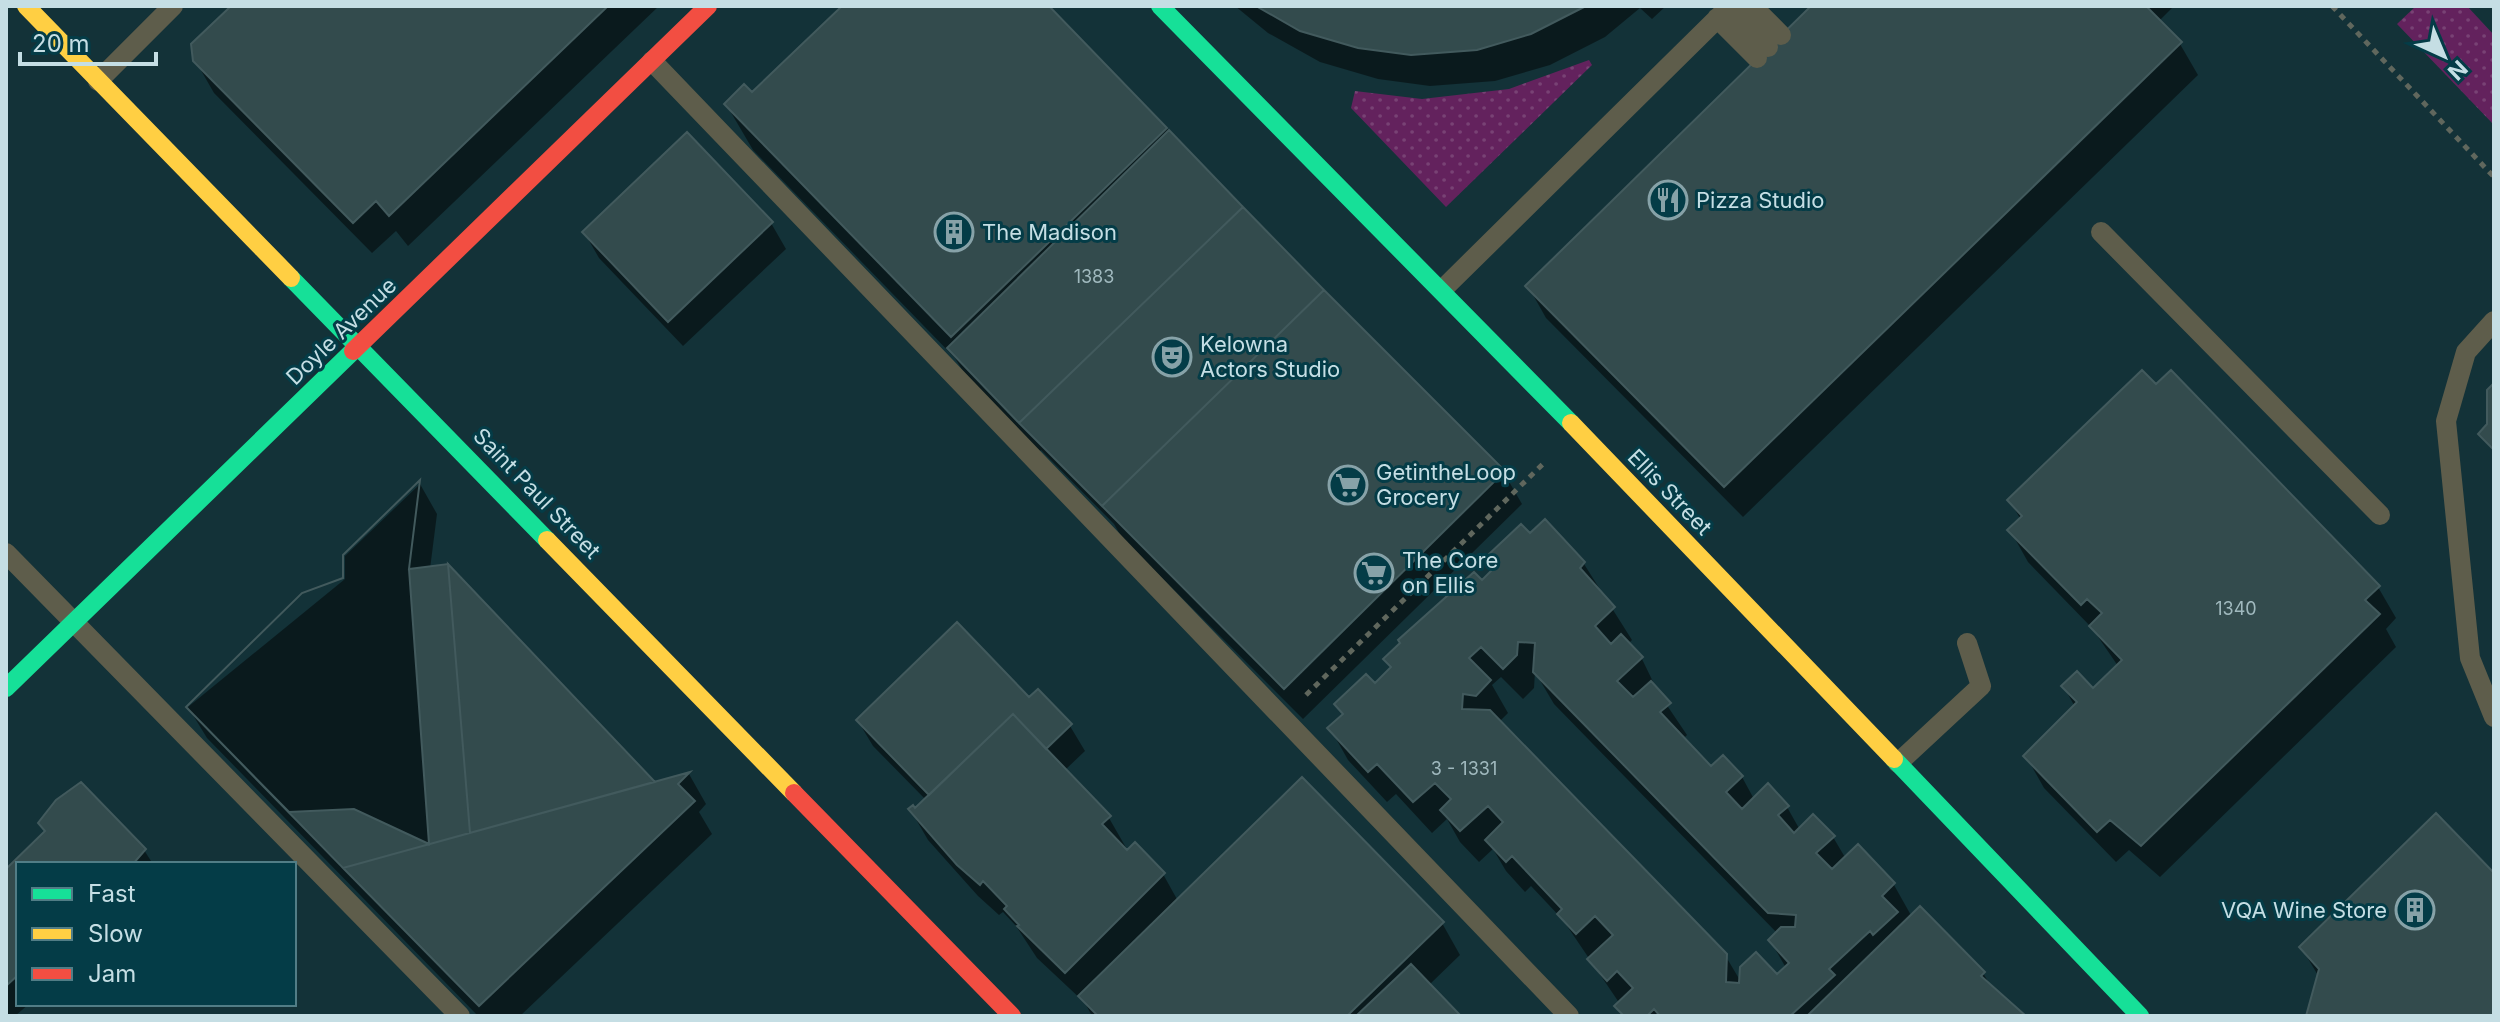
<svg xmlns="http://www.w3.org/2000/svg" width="2500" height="1022" viewBox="0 0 2500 1022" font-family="Inter,sans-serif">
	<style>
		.grass { fill: url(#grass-dots) }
		.shadow { fill: #0007; fill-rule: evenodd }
		.building { fill: #334b4d; stroke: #425a5d; stroke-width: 2; fill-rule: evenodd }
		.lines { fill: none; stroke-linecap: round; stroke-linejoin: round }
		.path { stroke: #60675d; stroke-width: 5; stroke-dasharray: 6 6; stroke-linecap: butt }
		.lane { stroke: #5e5d4b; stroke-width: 20 }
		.fast { stroke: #16e098; stroke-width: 18 }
		.slow { stroke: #ffcf43; stroke-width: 18 }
		.jam { stroke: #f24e42; stroke-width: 18 }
		.labels { text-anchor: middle; stroke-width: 6; stroke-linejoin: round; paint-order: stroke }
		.number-label { font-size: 18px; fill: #a0b9be }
		.poi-label { font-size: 22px; fill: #c5dee4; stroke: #043c47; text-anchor: start }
		.street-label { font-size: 22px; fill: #c5dee4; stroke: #043c47 }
	</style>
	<defs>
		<pattern id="grass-dots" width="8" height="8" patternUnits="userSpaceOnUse" patternTransform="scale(2)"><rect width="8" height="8" fill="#63225d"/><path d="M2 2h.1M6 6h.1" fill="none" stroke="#784274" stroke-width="1.8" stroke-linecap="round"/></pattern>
	</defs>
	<rect width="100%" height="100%" fill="#133238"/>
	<!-- grass -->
	<path class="grass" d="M2416,6h51l27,29v90l-97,-101z
		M1589,60l3,5 -146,142 -95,-99 4,-17 67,8 87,-10z"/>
	<!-- shadow -->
	<path class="shadow" d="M233,6h426l-251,240 -12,-15 -24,22 -158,-160 -19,-33z
		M845,6h202l457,467 18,31 -219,215 -181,-181 -8,-14 -73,-74 -3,3 -70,-73 -13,-22 -202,-208 -27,-46 26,-9z
		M1235,6h431l-14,13 -12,-11 -35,29 -55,28 -55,16 -65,5 -52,-7 -58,-17 -52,-29z
		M1816,6h358l-16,16 22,22 18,31 -455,442 -197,-199 -18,-32z
		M771,223l15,26 -103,97 -84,-88 -15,-26z
		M420,484l17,30 -7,55 224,215 35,-10 17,30 -7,8 13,22 -192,182h-42l-271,-278 -19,-31 157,-128v-23z
		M2010,501l368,86 18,31 -10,11 10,18 -236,230 -31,-27 -13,12 -72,-74 -18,-32 49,-49 -11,-20 29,3 25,-24 -26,-38 -64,-66 -18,-32 11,-10z
		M1530,536l54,28 48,76 -4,4 14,15 16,33 29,43 -4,4 28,30 31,8 12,22 33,8 13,23 33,7 13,22 12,-12 36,38 18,32 71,56 12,20 28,23h-400l-6,-10 3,-2 -57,-84 -32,-34 -6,6 -19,-21 -13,-22 -14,13 -19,-20 -13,-23 -15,14 -36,-39 -9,8 -39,-42 -18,-32 13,-12 -7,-12 39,-18 16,-17 -5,-10 112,-93 -7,-12zM1535,672l19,32 223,229 -7,7 16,28 -9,9 -36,5 -16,-27 -226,-233 9,-9 -16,-28 9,-8 22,22 11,-11z
		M1029,700l41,26 15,25 -21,20 45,47 19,33 35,23 15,27 264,22 18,32 -31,30 29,31h-366l-7,-13 -48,-45 -21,-32 -13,-14 -4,3 -21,-19 -50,-56 -18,-31 5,2 11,-11 -53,-54 -15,-25z
		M40,823l104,27 9,14h-135v140h11l-14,12h-9v-144l40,-39z
		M2494,876v140h-186l11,-39 -18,-30z"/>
	<!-- building -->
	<path class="building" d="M231,6h377l-219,210 -13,-15 -23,22 -160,-162 -2,-17z
		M842,6h207l118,122 -216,209 -227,-233 20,-20 8,8z
		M1256,6h330l-55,28 -54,16 -66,5 -53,-7 -58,-17z
		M1811,6h335l36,36 -458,445 -199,-201z
		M1169,130l74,77 -224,216 -72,-75z
		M687,132l86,90 -105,100 -86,-90z
		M1243,207l81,83 -222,216 -83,-83z
		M1324,290l181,181 -221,218 -182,-183z
		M2142,370l14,14 15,-14 209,216 -15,14 15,14 -239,232 -31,-26 -13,12 -74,-76 54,-54 -16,-16 16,-15 16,17 29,-28 -33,-34 13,-13 -15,-14 -6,6 -74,-75 15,-14 -15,-16z
		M2494,383v67l-16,-16 9,-10v-34z
		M420,480l-11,89 39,-5 22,269 -127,35 -157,-161 116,-114 41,-15v-23z
		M420,480l-11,89 20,275 -75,-35 -65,3 -103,-105 116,-114 41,-15v-23z
		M1545,519l40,43 -5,6 35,39 -20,19 16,18 10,-10 22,23 -26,24 16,16 18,-16 20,22 -11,9 51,54 12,-11 20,21 -17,16 16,17 26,-26 21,23 -11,9 16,18 19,-19 22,22 -19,17 16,16 26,-25 37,39 -13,13 16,16 -25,23 -3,-4 -41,38 6,6 -45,41h-130l-6,-7 -7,7h-23l-10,-10 19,-18 -16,-17 -10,10 -20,-22 26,-24 -18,-19 -19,18 -19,-20 5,-5 -50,-53 -6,6 -21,-22 18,-18 -15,-16 -28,25 -20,-21 11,-11 -16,-16 -22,19 -36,-38 -9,8 -41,-44 16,-14 -9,-10 32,-30 9,9 16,-16 -8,-8 17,-16 -2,-3 76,-68 8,8 16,-16 -9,-10 32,-30 9,9zM1518,642l17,1 -2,29 235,241 28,2 -1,12h-14l-13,13 21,23 -12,11 -21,-22 -16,15 -1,16 -13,-1 1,-28 -237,-244 -28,-1 1,-15 13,2 15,-16 -22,-22 12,-11 22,22 14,-14z
		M448,564l207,218 -185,51z
		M957,622l72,75 9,-8 34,35 -26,25 -33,-35 -84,81 -73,-75z
		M1013,714l98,102 -9,8 25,26 8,-8 30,31 -100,100 -48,-47 2,-1 -15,-16 3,-3 -24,-25 -3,4 -23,-20 -49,-56 5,-4 2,3z
		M690,772l-12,12 17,17 -216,205 -136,-138z
		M1302,777l142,145 -97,94h-249l-20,-20z
		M81,782l65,67 -13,15h-115v111l-12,11v-117l39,-38 -7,-8 18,-23z
		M2436,813l58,60v143h-188l13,-47 -20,-22z
		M1920,906l65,66 -4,4 45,40h-219z
		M1411,964l50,52h-105z"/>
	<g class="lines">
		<!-- path -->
		<path class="path" d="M2332,6l162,171
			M1306,695l239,-233"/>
		<!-- lane -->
		<path class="lane" d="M1752,6l29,29
			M1729,7l39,40
			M1717,18l40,40
			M652,61l917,955
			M98,81l75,-75
			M2101,232l279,283
			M1443,289l287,-283
			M2494,321l-28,31 -20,69 24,237 24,59
			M6,553l454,463
			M1898,763l83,-77 -14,-43"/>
		<!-- fast -->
		<path class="fast" d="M1160,6l411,417
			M291,278l256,262
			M6,688l347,-337
			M1894,759l246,257"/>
		<!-- slow -->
		<path class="slow" d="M26,6l265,272
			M1571,423l323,336
			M547,540l247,253"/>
		<!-- jam -->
		<path class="jam" d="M353,351l355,-345
			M794,793l218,223"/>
	</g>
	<!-- icons -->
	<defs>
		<g id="restaurant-ring" transform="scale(2)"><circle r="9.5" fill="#043c47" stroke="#87a2a8" stroke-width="1.5"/><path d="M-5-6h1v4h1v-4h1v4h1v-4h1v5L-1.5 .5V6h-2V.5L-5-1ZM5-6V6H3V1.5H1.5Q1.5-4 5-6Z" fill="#87a2a8"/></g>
		<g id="building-ring" transform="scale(2)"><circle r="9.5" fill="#043c47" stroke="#87a2a8" stroke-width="1.5"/><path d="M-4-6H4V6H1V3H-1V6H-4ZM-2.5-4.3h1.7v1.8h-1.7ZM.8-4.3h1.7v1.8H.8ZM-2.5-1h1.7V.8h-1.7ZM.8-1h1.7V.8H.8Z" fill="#87a2a8"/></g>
		<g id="theatre-ring" transform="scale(2)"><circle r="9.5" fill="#043c47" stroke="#87a2a8" stroke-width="1.5"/><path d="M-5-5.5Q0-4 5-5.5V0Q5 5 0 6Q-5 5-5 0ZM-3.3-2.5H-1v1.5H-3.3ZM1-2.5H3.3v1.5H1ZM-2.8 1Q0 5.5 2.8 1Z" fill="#87a2a8"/></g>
		<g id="supermarket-ring" transform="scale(2)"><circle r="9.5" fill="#043c47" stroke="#87a2a8" stroke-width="1.5"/><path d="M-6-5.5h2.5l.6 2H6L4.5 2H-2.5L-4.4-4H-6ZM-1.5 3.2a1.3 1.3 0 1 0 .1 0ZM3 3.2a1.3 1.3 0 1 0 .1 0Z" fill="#87a2a8"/></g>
	</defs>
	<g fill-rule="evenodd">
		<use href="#restaurant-ring" x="1668" y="200"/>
		<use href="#building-ring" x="954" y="232"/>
		<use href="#theatre-ring" x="1172" y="357"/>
		<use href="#supermarket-ring" x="1348" y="485"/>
		<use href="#supermarket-ring" x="1374" y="573"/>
		<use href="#building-ring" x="2415" y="910"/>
	</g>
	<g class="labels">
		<!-- number labels -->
		<g class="number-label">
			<text x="1094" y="283">1383</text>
			<text x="2236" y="615">1340</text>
			<text x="1464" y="775">3 - 1331</text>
		</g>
		<!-- poi labels -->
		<g class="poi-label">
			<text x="1696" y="208">Pizza Studio</text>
			<text x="982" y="240">The Madison</text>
			<text x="1200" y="352">Kelowna<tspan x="1200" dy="25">Actors Studio</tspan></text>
			<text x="1376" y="480">GetintheLoop<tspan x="1376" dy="25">Grocery</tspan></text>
			<text x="1402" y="568">The Core<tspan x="1402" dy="25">on Ellis</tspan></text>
			<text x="2387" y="918" text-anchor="end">VQA Wine Store</text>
		</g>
		<!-- street labels -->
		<g class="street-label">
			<text transform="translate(341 331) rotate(-44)" y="8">Doyle Avenue</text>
			<text transform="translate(1670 492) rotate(46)" y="8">Ellis Street</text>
			<text transform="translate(537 493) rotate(46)" y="8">Saint Paul Street</text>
		</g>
	</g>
	<!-- border -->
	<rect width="2500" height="1022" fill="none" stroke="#c5dee4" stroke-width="16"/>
	<!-- legend -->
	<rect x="16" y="862" width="280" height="144" fill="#043c47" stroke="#517d86" stroke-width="2"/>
	<rect x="32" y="888" width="40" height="12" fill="#16e098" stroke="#517d86" stroke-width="2"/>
	<text x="88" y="902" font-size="24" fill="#c5dee4">Fast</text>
	<rect x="32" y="928" width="40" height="12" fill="#ffcf43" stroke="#517d86" stroke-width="2"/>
	<text x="88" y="942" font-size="24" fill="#c5dee4">Slow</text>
	<rect x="32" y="968" width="40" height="12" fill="#f24e42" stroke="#517d86" stroke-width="2"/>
	<text x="88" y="982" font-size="24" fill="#c5dee4">Jam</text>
	<!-- north arrow -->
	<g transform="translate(2444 56) rotate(136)" stroke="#043c47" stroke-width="6" paint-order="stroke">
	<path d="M0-6L14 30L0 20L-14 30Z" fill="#c5dee4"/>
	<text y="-12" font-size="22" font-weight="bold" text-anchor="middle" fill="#c5dee4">N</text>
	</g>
	<!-- scale -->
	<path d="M20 52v12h136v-12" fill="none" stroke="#c5dee4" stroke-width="4"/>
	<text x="32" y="52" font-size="24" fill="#c5dee4" stroke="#043c47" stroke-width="6" paint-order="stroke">20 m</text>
</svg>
